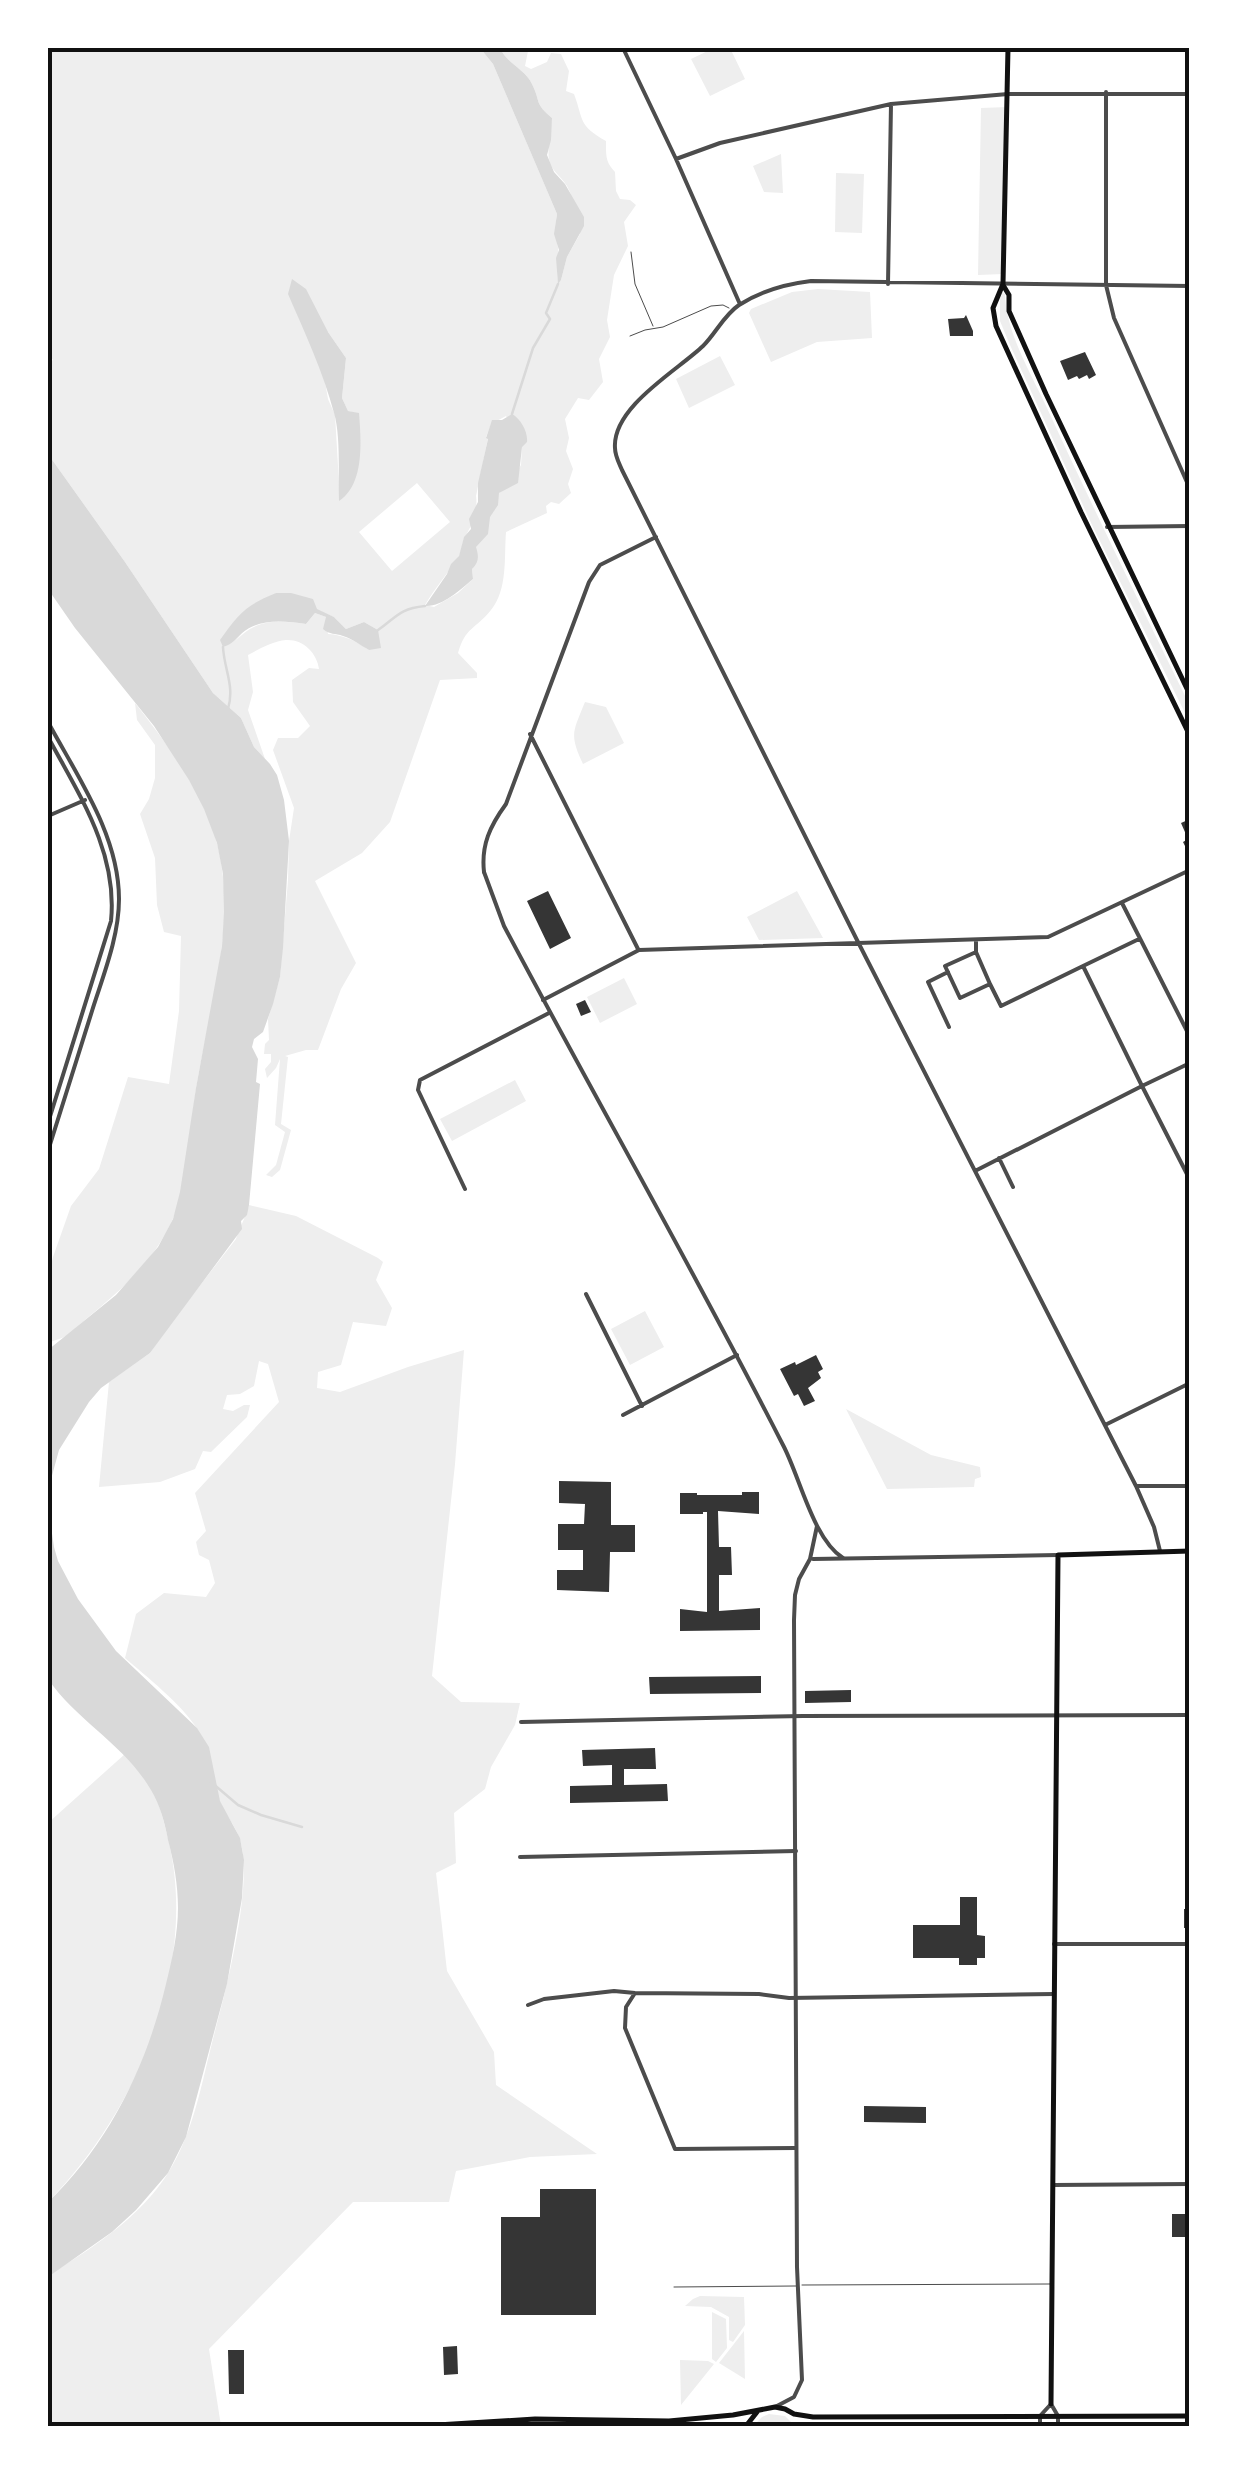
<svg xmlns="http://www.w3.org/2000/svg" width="1237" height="2474" viewBox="0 0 1237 2474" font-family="'Nunito Sans',sans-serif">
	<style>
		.green { fill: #eee; fill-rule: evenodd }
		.water { fill: #d9d9d9 }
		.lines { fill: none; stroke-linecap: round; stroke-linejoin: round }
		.stream { stroke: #d9d9d9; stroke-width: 2.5 }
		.building { fill: #353535 }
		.service { stroke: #4c4c4c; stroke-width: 1 }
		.minor { stroke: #4c4c4c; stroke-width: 4 }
		.tertiary { stroke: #4c4c4c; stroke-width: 4 }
		.primary { stroke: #111; stroke-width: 5 }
		.neatline { fill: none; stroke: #111; stroke-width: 4 }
	</style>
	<rect width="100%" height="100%" fill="#fff"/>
	<!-- green -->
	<path class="green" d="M48,48h432l13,16 64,150c-3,17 0,18 1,34 1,10 -1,22 0,34l3,-2 6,-23 13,-23c-4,-15 -5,-34 -13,-48 -6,-10 -16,-15 -18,-27 -2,-6 2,-33 3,-41 -18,-15 -11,-16 -20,-34 -7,-15 -25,-20 -32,-36h33l-5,3 -3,15 6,3 16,-7 4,-9 10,1 8,17 -3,20 8,3c10,27 4,31 32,47 0,13 -1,21 9,31l1,19 4,8 10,1 6,5 -12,17 4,24 -14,29 -7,45 3,17 -11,22 4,23 -14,18 -11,-2 -13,21 4,19 -3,13 7,18 -5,15 3,9 -12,11 -8,-2 -5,4 1,7 -41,19c-2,25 2,57 -15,78 -15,19 -26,17 -33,43l19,20v5l-37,2 -50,142 -28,31 -47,28 41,82 -15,26 -23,61h-12l-21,6 3,1 -7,67 10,6 -11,40 -8,7 -6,-2 10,-10 9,-33 -10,-7 5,-66 -4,9 -9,10 -2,-9 6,-7v-8h-7l1,-10 4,-4 -1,-21 12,-42 8,-97 1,-39 5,-33 -21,-58 5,-12h20l12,-12 -17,-24 -1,-22 17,-12 10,1c-2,-16 -16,-30 -33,-29 -13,1 -27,9 -38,15l5,37 -5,18 17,49 -11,-12 -13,-29 -28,-25 -88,-131 -77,-108v-91l5,-3 -5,-8zM328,332l18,26 -4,40 6,13 11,3v41l-19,45 -5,-85 -7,-16 -3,-17zM506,416l16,31 -1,18 -13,22 -9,6 -23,54 -4,22 1,10 -15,14 -24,14 -9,-2c10,-17 22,-31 33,-47 5,-7 3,-16 8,-23 7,-11 12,-26 10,-39l12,-58 -2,-1 5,-13zM417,483l33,39 -58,49 -33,-39zM276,593l58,24 12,12 18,-7 14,8 -9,20c-13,-9 -25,-15 -41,-16l-2,-17 -11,-4 -9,11c-33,-4 -52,-5 -74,21z
		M714,48h16l15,31 -35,17 -19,-37z
		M1008,107l-5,167 -25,1 3,-167z
		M781,154l2,39 -19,-1 -11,-26z
		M836,173l28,1 -2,59 -27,-1z
		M818,289l52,3 2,46 -55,4 -46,20 -22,-49 2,-4 41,-17z
		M1002,292l3,2c1,39 26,79 42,114 46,100 94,198 142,296v14l-2,-1 -95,-192 -82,-180 -10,-24v-28z
		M720,356l15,29 -46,23 -13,-29z
		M585,702l21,5 18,36 -41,21c-14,-30 -10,-32 2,-62z
		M135,703c33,42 70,91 83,144 19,81 -9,162 -22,242 -6,39 -8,99 -25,134 -19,40 -52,69 -85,96 -7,6 -16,16 -24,19 -5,2 -10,3 -14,5v-66l5,-20 18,-51 28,-37 29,-92 41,7 10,-73 2,-75 -17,-4 -7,-27 -2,-47 -15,-44 9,-15 6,-21v-33l-18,-25z
		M797,891l26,47 -64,2 -12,-23z
		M624,978l13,26 -37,19 -13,-26z
		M515,1080l11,21 -74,40 -12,-22z
		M249,1205l47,11 82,42 5,4 -7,18 16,28 -6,18 -33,-4 -12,43 -23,7 -1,16 23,4 68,-25 56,-17 -9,114 -23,212 29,26 59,1 -5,22 -24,42 -6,22 -31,24 2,50 -20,10 11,98 47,81 2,33 101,69 -67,3 -74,14 -7,31h-96l-144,147 12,77h-172l-1,-149c13,-11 29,-19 44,-30 28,-19 58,-45 76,-74 26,-41 34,-92 46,-138 12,-45 40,-152 26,-195 -4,-14 -16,-27 -21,-41 -8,-23 -8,-50 -23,-72 -15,-23 -50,-51 -71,-69l11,-44 28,-21 42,4 9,-14 -6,-23 -10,-5 -3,-13 10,-11 -11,-38 84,-91 -11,-38 -9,-3 -5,25 -14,8 -13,1 -4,14 10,2 11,-6h6l-3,12 -36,35 -8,-1 -8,18 -35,13 -61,5 10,-105 41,-29 17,-25 69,-89c4,-13 10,-22 13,-34z
		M645,1311l19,36 -34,18 -19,-36z
		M846,1409l85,46 49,12 1,10 -6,2 -1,8 -87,2z
		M125,1754c10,12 20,24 28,38 8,15 12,34 16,51 29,126 -33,269 -121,359v-379z
		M700,2296l44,1 1,28 -12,17 -4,-2v-23l-18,-10 -26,-1 8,-7z
		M712,2312l14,7 1,29 -11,14 -4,-3z
		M744,2331l1,48 -26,-16z
		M680,2360l28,1 6,3 -33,41z
		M769,2414l16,2 10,10h-42l9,-9z"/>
	<!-- water -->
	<path class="water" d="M480,48h20c7,16 25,21 32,36 9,18 2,19 20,34l-1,22 -4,15 7,17 11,12 19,33v9l-17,31 -6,23 -3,4 -2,-26 3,-8 -5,-16 3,-20 -64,-150z
		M292,279l14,10 22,43 18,26 -4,40 6,13 11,2c2,27 6,71 -20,88 -1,-25 2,-65 -5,-88 -11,-41 -29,-80 -46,-119z
		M512,414c9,5 16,18 15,28l-5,5 -4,36 -19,10 -1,12 -8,12 -2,17 -12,13c3,10 3,15 -4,22l1,10c-13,11 -31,28 -48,27l22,-32 4,-10 8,-8 5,-19 7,-8 -2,-10 9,-17v-19l10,-44 -2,-1 6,-18h10z
		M48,454l77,108 88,131 28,25 13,29 16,17 7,11 7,25 5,41 -6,107 -3,29 -7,27 -10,28 -9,7 -2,8 6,12 -2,23 4,2 -11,121 -2,10 -6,6 1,8 -92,124 -49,35 -12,14 -30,48 -9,33 -2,23 6,41 4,14 20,38 38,52 81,77 12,19 11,54 20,37 4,22 -2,38 -15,86 -41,153 -18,36 -32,37 -24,22 -64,45v-75c61,-58 99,-137 118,-218 6,-24 12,-51 12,-76 0,-23 -4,-45 -10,-68 -3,-17 -8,-35 -17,-50 -26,-45 -74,-69 -103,-111v-329l68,-55 42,-48 15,-28 7,-27 16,-104 26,-142 2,-34 -1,-38 -6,-31 -13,-34 -15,-29 -35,-54 -79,-98 -27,-39z
		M276,593h15l22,6 4,10 17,8 12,12 18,-7 14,8 3,18 -12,2c-9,-5 -16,-11 -26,-14 -8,-3 -13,-1 -20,-7l3,-12 -11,-4 -9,11c-22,-3 -46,-6 -64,9 -8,7 -9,11 -19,14l-3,-7c18,-26 26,-35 56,-47z"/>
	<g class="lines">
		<!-- stream -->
		<path class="stream" d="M512,414l21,-66 17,-29 -4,-6 12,-29
			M378,630c19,-13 20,-21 47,-24
			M223,647c1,22 12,39 5,62
			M211,1782l27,23 23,10 41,12"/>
	</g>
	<!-- building -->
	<path class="building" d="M966,315l7,16v5h-23l-2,-17 16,-1z
		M1085,352l11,23 -7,4 -2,-4 -8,4 -2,-3 -9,4 -8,-19z
		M1190,819v37l-7,-14 5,-3 -7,-16z
		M548,891l23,47 -21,11 -23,-48z
		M585,1000l6,12 -10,4 -5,-12z
		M816,1355l7,14 -5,3 3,6 -13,10 7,13 -11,5 -6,-12 -4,2 -14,-27 15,-7 1,3z
		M559,1481l52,1v43h24v27h-25l-1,40 -52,-2v-20h26v-20h-25v-26h26l1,-20 -26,-1z
		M742,1492h17v22l-41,-3 1,36h12l1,28h-13v36l41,-3v22l-80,1v-22l27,3v-100h-4v2h-23v-21h17v2h45z
		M761,1676v17l-111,1 -1,-17z
		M851,1690v12l-46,1v-12z
		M655,1748l1,21h-32v16l43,-1 1,17 -98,2v-17l42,-1v-20l-29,1 -1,-16z
		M960,1897h17v38l8,1v22h-8v7h-18v-7h-46v-33h47z
		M1184,1909h6v19h-6z
		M864,2106l62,1v16l-62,-1z
		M540,2189h56v126h-95v-98h39z
		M1172,2214h18v23h-18z
		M457,2346l1,28 -14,1 -1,-28z
		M228,2350h16v44h-15z"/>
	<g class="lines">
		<!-- service -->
		<path class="service" d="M631,252l4,32 18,42
			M630,336l15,-6 18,-3 48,-21 12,-1 6,3
			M802,2285l249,-1
			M674,2287l122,-1"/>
		<!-- minor -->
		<path class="minor" d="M623,48l53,111 63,143
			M1106,92v193l8,33 76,171
			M676,159l44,-16 171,-39 117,-10h182
			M888,284l3,-180
			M1107,527l83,-1
			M48,722c29,54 71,113 71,177 0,38 -16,77 -27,112 -15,47 -30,94 -44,140
			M530,734l108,215
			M48,737c31,58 70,115 63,184l-63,202
			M48,816l37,-16
			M484,872c-3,-27 6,-46 22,-68l83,-222 11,-17 56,-28
			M1122,903l68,134
			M976,941v11l14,32
			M976,952l-31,14 15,32 30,-14 11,22 82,-40
			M948,972l-20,10 21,45
			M543,1000l96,-50 409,-13 142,-67
			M1190,1063l-48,23 48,94
			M999,1158l14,29
			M975,1171l167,-85 -59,-120 56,-27
			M465,1189l-47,-99 2,-10 129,-67
			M586,1294l56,112
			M623,1415l114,-60
			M1105,1425l85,-42
			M1136,1486h54
			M1160,1551l-6,-24 -18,-41 -278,-544 -236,-472c-3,-7 -7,-14 -7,-22 -3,-41 63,-78 88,-102 13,-13 21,-31 36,-41 22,-14 47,-21 72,-24l379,5
			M521,1722l282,-6 387,-1
			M520,1857l276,-6
			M1054,1944h136
			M635,1993l-9,14 -1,21 50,121 121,-1
			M528,2005l16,-6 70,-8 21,2 124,1 30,4 265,-4
			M1054,2185l136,-1
			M1040,2426v-10l11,-12 7,12v10"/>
		<!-- tertiary -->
		<path class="tertiary" d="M484,872l20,54c92,174 190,344 279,519 17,32 30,94 60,113
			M813,1559l245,-4
			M775,2407l19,-10 8,-17 -5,-113 -3,-647 1,-25 4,-16 11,-20 7,-33"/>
		<!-- primary -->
		<path class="primary" d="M1008,48l-5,236 -10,24 3,18 85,186 109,224
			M1003,285l6,10v16l37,83 144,301
			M1051,2404l7,-849 132,-4
			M421,2426l114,-7 134,2 64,-6 42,-8 10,2 9,5 19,3 377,-1
			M746,2426l11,-14"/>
	</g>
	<!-- border -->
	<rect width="1237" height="2474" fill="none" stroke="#ffffff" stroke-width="100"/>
	<rect x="50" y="50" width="1137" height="2374" class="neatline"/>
</svg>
